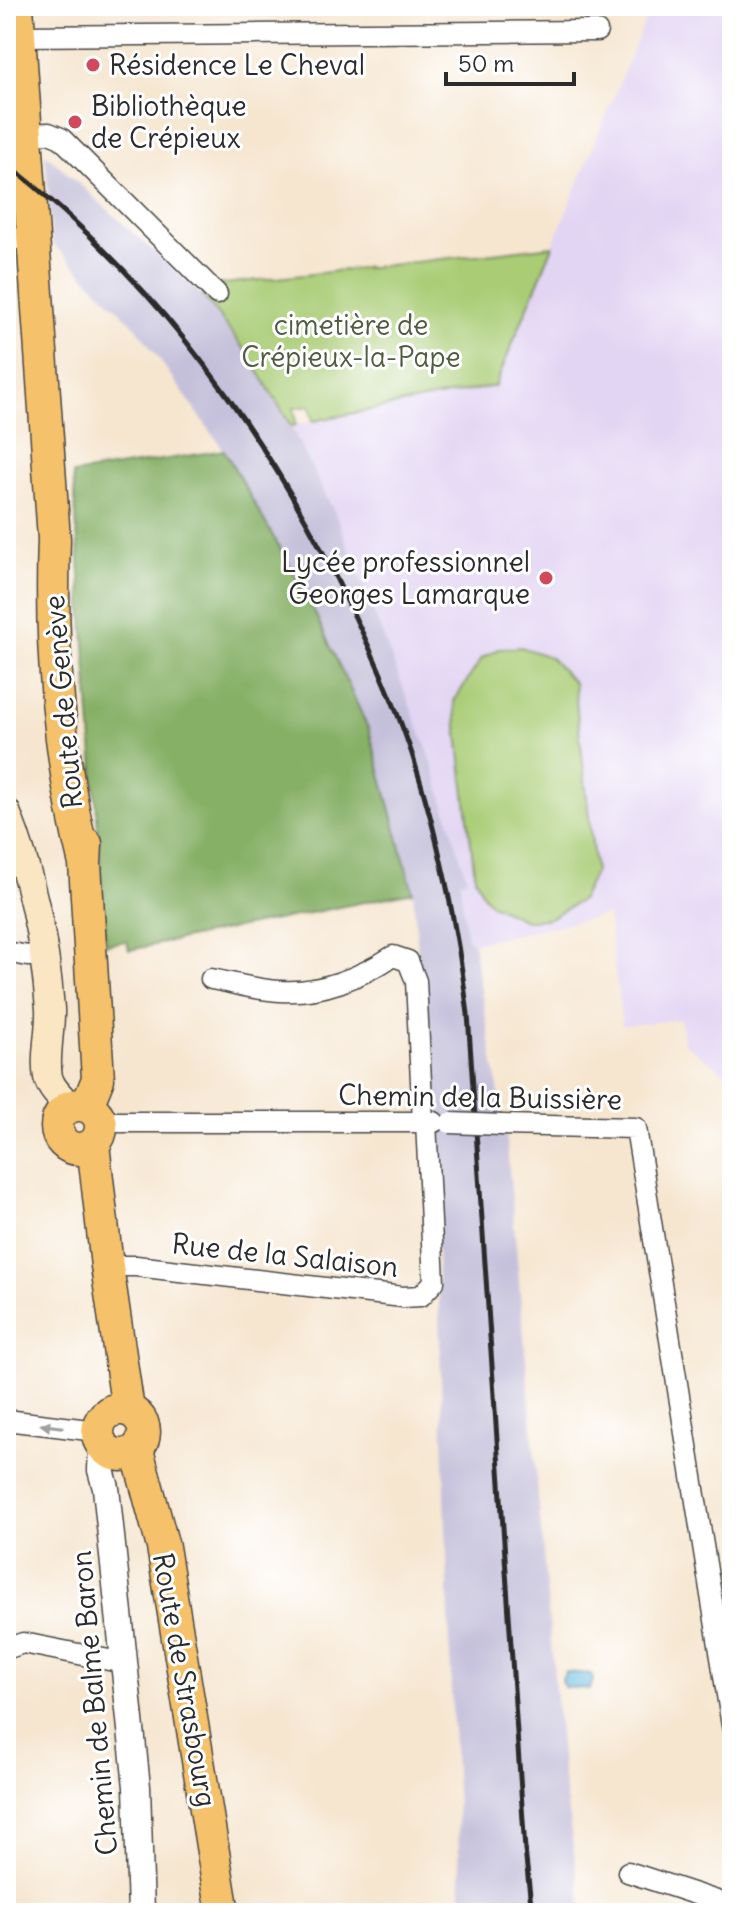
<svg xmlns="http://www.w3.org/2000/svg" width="738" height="1919" viewBox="0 0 738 1919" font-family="Delius,sans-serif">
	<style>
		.built { fill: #e2d4f3 }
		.industrial { fill: #c5c0da }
		.green { fill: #a9cc75; stroke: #6a7c50; stroke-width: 2 }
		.forest { fill: #86b066; stroke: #586e48; stroke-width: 2 }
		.water { fill: #62b7de; stroke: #467184; stroke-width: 2 }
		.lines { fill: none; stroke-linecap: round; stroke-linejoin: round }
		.minor-casing { stroke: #494744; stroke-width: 23 }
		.tertiary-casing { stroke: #494744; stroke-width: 29 }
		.secondary-casing { stroke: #494744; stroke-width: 31 }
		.primary-casing { stroke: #494744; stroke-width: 35 }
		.minor { stroke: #fff; stroke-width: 20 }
		.tertiary { stroke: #fff; stroke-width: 26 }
		.secondary { stroke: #fbe6c4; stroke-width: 28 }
		.primary { stroke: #f5c16b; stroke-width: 32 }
		.rail { stroke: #2b2b2b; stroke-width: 5 }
		.minor-bridge-casing { stroke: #494744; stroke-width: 23; stroke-linecap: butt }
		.minor-bridge { stroke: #fff; stroke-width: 20 }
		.oneway { fill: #a0a0a0 }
		.poi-dot { fill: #d1495b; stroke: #fff; stroke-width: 3 }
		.labels { text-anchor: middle; stroke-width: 6; stroke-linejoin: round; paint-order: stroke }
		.poi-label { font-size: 28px; fill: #2b2b2b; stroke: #fff; text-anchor: start }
		.park-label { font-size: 28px; fill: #515b41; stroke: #fff }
		.street-label { font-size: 28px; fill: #2b2b2b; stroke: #fff }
	</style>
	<rect width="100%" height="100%" fill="#fff"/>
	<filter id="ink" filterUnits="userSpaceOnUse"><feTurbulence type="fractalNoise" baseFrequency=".0125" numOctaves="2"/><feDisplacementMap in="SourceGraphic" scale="16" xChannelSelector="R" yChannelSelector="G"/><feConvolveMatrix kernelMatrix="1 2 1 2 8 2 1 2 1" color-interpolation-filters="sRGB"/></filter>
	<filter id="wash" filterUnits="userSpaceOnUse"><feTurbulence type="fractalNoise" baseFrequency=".006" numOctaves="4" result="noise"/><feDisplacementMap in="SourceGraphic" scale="32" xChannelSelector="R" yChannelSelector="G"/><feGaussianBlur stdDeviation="1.8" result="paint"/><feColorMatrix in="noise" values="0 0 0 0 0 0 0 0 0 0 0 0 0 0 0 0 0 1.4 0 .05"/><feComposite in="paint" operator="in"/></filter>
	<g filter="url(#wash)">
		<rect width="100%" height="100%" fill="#f6e6d0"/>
		<!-- built -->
		<path class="built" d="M651,6h81v1072l-48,-35 -4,-24 -58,7 -14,-111 -135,28 -6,-5 -7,-57 7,-2 -132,-366 -44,-87 204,-41z"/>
		<!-- industrial -->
		<path class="industrial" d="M6,121l4,3 8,90 -12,-8z
			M45,153l158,143 45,58 32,51 55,108 94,241 38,125 -7,2 7,57 6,5 33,191 57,644 20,135h-121l-10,-205 -19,-573 -20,-243 -44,-162 -62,-134 -83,-146 -88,-123 -84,-84z"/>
		<!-- green -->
		<path class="green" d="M553,246l-58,140 -182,35 -3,-15 -16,2 2,17 -5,1 -43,-72 -45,-58 13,-11z
			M521,647l29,10 24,26 21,188 -14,29 -33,19 -23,1 -34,-16 -9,-11 -7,-16 -21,-176 28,-43 17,-9z"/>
		<!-- forest -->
		<path class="forest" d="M224,450l83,146 62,134 44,162 -284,58 -2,-9 -21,3 -33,-470z"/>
		<!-- water -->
		<path class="water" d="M565,1672l26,2 2,6 -3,9 -26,-2 -2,-8z"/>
	</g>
	<g filter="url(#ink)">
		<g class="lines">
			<!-- minor casing -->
			<g class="minor-casing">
				<path id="minor" d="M20,36l577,-5
					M25,134l24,-1 12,5 156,156
					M6,238l27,2
					M6,952l22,4 18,-1
					M211,979c23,4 46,11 69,12 40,3 81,-14 113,-35l15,5 8,20 7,141
					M101,1122h333
					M502,1125l134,3 96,598
					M107,1266h29l267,31 18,-1 13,-14 -8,-160
					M6,1420l91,11
					M6,1649l17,-6 101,20
					M628,1872l104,34"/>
			</g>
			<!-- tertiary casing -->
			<g class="tertiary-casing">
				<path id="tertiary" d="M102,1447l-1,23 5,18 31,299 4,126"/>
			</g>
			<!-- secondary casing -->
			<g class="secondary-casing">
				<path id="secondary" d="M6,812c25,63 39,129 44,197 1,21 -6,49 -2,68 3,12 13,21 22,29"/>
			</g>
			<!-- primary casing -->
			<g class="primary-casing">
				<path id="primary" d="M17,6l37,533c-4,107 5,222 31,325
					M86,844l-1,20 13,215 -11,27
					M57 1127a22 22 0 1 1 44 0a22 22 0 1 1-44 0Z
					M93,1144l14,122 21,144
					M98 1432a23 23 0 1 1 46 0a23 23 0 1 1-46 0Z
					M137,1450l26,97 60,366"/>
			</g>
			<!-- minor -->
			<use href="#minor" class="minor"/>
			<!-- tertiary -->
			<use href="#tertiary" class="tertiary"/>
			<!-- secondary -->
			<use href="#secondary" class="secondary"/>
			<!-- primary -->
			<use href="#primary" class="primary"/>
			<!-- rail -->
			<path class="rail" d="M6,163c151,118 264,274 345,446 23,47 44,95 61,145 27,85 45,172 56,260l57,836 7,63"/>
			<!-- minor-bridge casing -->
			<g class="minor-bridge-casing">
				<path id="minor-bridge" d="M450,1123l52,2"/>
			</g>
			<!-- minor-bridge -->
			<use href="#minor-bridge" class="minor-bridge"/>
		</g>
		<!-- one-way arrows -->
		<defs><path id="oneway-solid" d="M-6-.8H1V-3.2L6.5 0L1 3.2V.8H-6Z" transform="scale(2)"/></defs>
		<use class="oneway" href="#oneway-solid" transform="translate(52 1426) rotate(-173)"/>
	</g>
	<!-- markers -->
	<g class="poi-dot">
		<circle cx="93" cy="65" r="8"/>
		<circle cx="75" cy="122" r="8"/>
		<circle cx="546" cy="578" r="8"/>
	</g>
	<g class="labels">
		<!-- poi labels -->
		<g class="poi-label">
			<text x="109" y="75">Résidence Le Cheval</text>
			<text x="91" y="116">Bibliothèque<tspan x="91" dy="32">de Crépieux</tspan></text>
			<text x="530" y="572" text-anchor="end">Lycée professionnel<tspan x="530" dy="32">Georges Lamarque</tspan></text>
		</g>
		<!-- park labels -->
		<g class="park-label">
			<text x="351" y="335">cimetière de<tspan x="351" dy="32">Crépieux-la-Pape</tspan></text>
		</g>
		<!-- street labels -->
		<g class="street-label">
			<text transform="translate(63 702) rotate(-95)" y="10">Route de Genève</text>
			<text transform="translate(480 1097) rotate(1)" y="10">Chemin de la Buissière</text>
			<text transform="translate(285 1255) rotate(6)" y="10">Rue de la Salaison</text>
			<text transform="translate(185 1680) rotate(80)" y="10">Route de Strasbourg</text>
			<text transform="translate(94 1703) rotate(-95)" y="10">Chemin de Balme Baron</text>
		</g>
	</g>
	<!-- margin -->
	<rect width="738" height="1919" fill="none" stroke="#fff" stroke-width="32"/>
	<!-- scale -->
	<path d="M446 72v12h128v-12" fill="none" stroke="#2b2b2b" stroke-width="4"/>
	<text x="458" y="72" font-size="24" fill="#2b2b2b" stroke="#ffffff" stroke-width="6" paint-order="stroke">50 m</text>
</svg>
